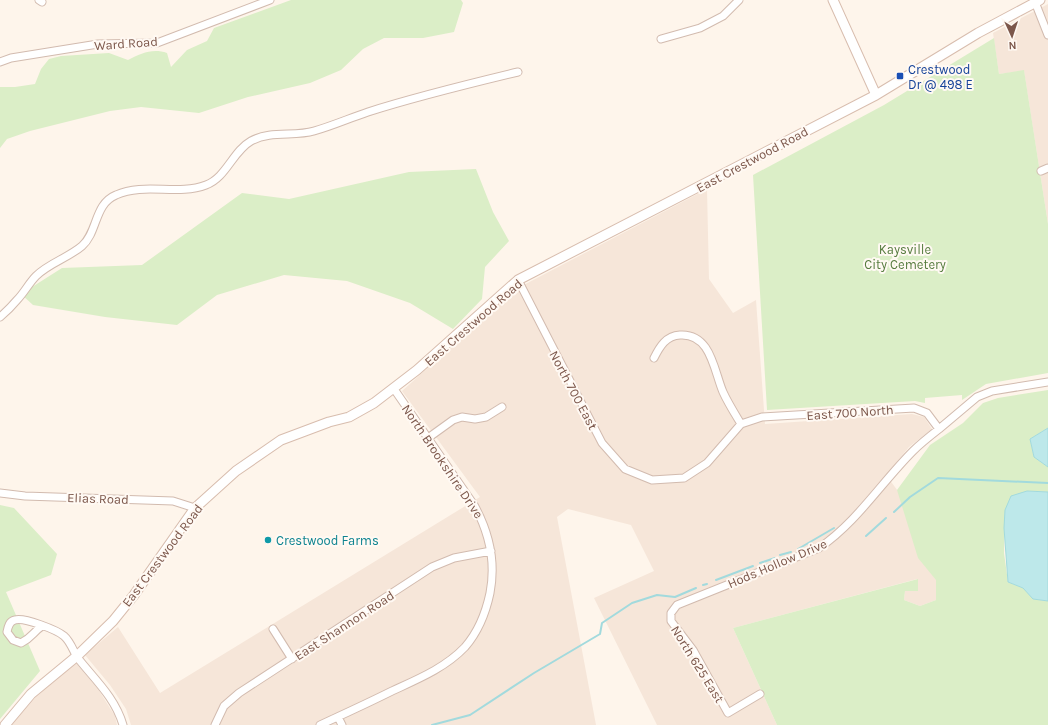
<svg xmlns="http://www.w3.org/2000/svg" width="1048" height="725" viewBox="0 0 1048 725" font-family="Karla,sans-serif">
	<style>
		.residential { fill: #f6e6d9 }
		.green { fill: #dbeec7 }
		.water { fill: #bde8ea; stroke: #a2dadd }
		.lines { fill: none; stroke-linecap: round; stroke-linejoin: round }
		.stream { stroke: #a2dadd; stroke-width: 2 }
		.street-casing { stroke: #d2bbaf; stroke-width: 9 }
		.secondary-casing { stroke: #d8bdae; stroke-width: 11 }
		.street { stroke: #fff; stroke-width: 7 }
		.secondary { stroke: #fff; stroke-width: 9 }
		.transit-dot { fill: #1a4fb4; stroke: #fff9f3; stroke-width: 1.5 }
		.culture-dot { fill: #0f9aa8; stroke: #fff9f3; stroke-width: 1.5 }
		.labels { text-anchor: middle; stroke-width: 4; stroke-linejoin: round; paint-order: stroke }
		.street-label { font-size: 13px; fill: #7c574b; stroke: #fff9f3 }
		.transit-label { font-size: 13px; fill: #164399; stroke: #fff9f3; text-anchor: start }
		.park-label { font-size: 13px; fill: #577c3f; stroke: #fff9f3 }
		.culture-label { font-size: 13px; fill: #0d838f; stroke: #fff9f3; text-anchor: start }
	</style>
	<rect width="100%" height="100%" fill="#fef5eb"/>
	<!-- residential -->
	<path class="residential" d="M1048,4v220l-24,-153 -25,3 -6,-41z
		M707,189l2,90 24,34 23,-13 9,124 147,-10 12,3 8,12 -23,18 -23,28 70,94 -20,31 -16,6 -16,-6 1,-9h13l-1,-12 -184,49 44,97h-120l-63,-127 60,-27 -23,-46 -63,-16 -11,8 39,208h-465l-5,-16 -16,-24 -25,-30 33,-28 42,66 320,-196 -78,-106 114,-102z
		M76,663l22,26 17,27 2,9h-105l23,-27z"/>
	<!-- green -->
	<path class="green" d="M291,0h170l2,3 -9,29 -31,6h-39l-21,11 -22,21 -31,13 -62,14 -49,16 -58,-6 -31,4 -80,20 -23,8 -7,9v-61h15l20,-3 6,-15 8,-10 12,-3 48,-3 19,7c13,-7 25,-12 39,-7l4,14 16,-17 20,-9 7,-13z
		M994,38l5,36 25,-4 24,154v149l-62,11 -24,16v-5l-37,3v5l-10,-2 -148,9 -14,-235 131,-70z
		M476,169l17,43 16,29 -24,26 -3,32 -29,30 -43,-26 -63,-22 -63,-6 -67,20 -40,30 -72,-8 -72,-12 -12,-11 41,-26 80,-3 100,-72 47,6 120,-27z
		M1048,390v38l-18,11 4,18 14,10v25l-21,-1 -22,19 -1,43 4,29 15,6 10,11 15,2v124h-271l-44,-97 185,-49v12h-13l-1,9 16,6 16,-6v-20l-18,-22 -21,-68 33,-45 33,-22 20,-20 15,-5z
		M0,505l14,3 43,46 -6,21 -45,17 34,79 -40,48z"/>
	<!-- water -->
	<path class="water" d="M1048,428v39l-14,-10 -4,-18z
		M1027,491l21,1v109l-15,-2 -10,-11 -15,-6 -4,-54 1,-18 6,-14z"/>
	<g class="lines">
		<!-- stream -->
		<path class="stream" d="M894,512l16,-15 28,-19 110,5
			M866,536l20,-18
			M798,549l36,-21
			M780,555l11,-3
			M760,563l15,-5
			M716,580l37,-14
			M703,585l4,-1
			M432,725l38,-10 64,-42 66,-39 2,-11 30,-20 25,-8 18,2 21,-9"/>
		<!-- street casing -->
		<g class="street-casing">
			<path id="street" d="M39,0l3,2
				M1035,2l13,33
				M661,39l39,-11 23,-12 16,-16
				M0,62l11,-4 87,-14 59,-1 113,-43
				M1041,171l7,-3
				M518,280l84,163 23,26 27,11 32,-2 23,-15 34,-39 21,-7 152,-9 13,5 12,16 38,-32 15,-6 56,-9
				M0,317c6,-5 12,-11 17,-17 7,-7 12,-17 19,-24 13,-13 32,-18 46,-30 16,-14 12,-42 34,-51 29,-13 61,1 90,-10 20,-7 27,-34 45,-44 20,-11 43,-4 63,-10 18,-5 36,-13 54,-19 50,-16 100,-28 150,-40
				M654,358c6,-12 12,-22 26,-23 31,-2 34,36 43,57 5,11 12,22 18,32
				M428,438l25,-18 9,-3 13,2 11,-2 16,-10
				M0,493l25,3 148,5 22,7
				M42,626c-10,7 -9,11 -21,17l-8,-3 -6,-8c1,-5 2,-11 8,-12 9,-3 42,10 49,16 6,5 9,14 13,21 17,22 38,40 46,68
				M273,629l19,30
				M760,694l-32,19 -35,-63 -22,-29v-8l6,-8 142,-57c38,-26 62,-65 94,-97 8,-8 17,-15 26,-22
				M338,717l4,8
				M215,725l9,-19 15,-13 193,-126 22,-9 37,-7
				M320,725c24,-11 48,-22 72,-34 26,-12 53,-23 73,-44 13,-15 21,-35 25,-54 6,-31 -1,-61 -16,-88l-80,-116"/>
		</g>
		<!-- secondary casing -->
		<g class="secondary-casing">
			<path id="secondary" d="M833,0l43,95
				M5,725l26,-31 46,-38 36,-35 21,-26 61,-87 41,-37 45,-31 48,-18 20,-5 25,-14 43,-33 101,-90 358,-185 102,-62 62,-33"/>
		</g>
		<!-- street -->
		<use href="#street" class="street"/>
		<!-- secondary -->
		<use href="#secondary" class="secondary"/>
	</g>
	<!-- markers -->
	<rect class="transit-dot" x="896" y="72" width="8" height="8" rx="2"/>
	<circle class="culture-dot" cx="268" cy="540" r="4"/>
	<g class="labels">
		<!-- street labels -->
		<g class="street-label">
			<text transform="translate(126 43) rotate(-4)" y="5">Ward Road</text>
			<text transform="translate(752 159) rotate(-28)" y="5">East Crestwood Road</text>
			<text transform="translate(473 322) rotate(-41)" y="5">East Crestwood Road</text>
			<text transform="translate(574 390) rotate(62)" y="5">North 700 East</text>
			<text transform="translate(850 412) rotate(-4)" y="5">East 700 North</text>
			<text transform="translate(443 461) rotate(56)" y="5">North Brookshire Drive</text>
			<text transform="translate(98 498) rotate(2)" y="5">Elias Road</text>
			<text transform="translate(162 555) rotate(-53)" y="5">East Crestwood Road</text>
			<text transform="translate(777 563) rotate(-23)" y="5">Hods Hollow Drive</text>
			<text transform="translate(344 625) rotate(-33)" y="5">East Shannon Road</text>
			<text transform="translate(698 664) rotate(58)" y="5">North 625 East</text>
		</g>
		<!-- transit labels -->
		<g class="transit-label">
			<text x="908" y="74">Crestwood<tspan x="908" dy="15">Dr @ 498 E</tspan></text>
		</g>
		<!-- park labels -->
		<g class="park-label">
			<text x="905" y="254">Kaysville<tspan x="905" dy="15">City Cemetery</tspan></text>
		</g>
		<!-- culture labels -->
		<g class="culture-label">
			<text x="276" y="545">Crestwood Farms</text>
		</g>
	</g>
	<!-- north arrow -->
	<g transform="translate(1012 36) rotate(177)" stroke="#fff9f3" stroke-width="3" paint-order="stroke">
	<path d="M0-3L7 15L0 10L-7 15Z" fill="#7c574b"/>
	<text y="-6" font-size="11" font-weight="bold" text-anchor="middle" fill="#7c574b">N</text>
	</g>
</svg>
